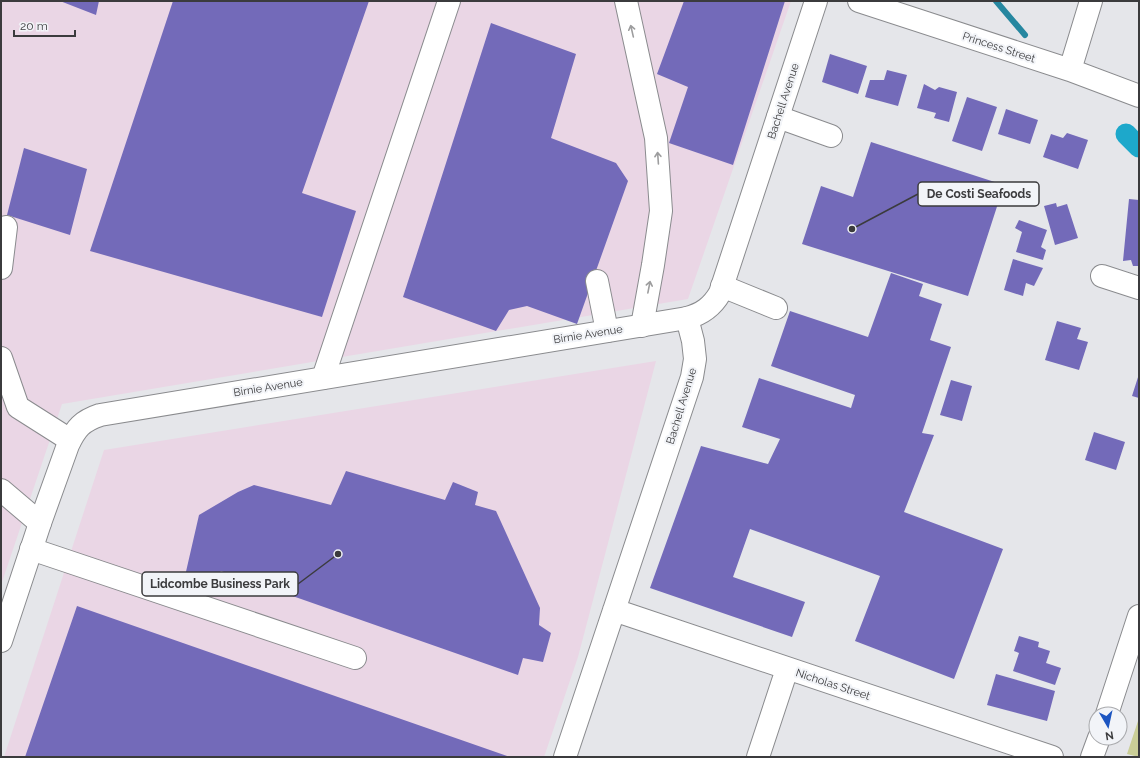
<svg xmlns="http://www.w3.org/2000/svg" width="1140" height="758" viewBox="0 0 1140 758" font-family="Raleway,sans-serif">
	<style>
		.industrial { fill: #ead6e5 }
		.green { fill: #cace97 }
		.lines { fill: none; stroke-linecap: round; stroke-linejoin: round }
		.stream { stroke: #2687a0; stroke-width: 6 }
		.canal { stroke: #1da8cb; stroke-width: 21 }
		.building { fill: #736ab9 }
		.minor-casing { stroke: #8a8b8e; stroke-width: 24 }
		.major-casing { stroke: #8a8b8e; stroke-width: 24 }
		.minor { stroke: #fff; stroke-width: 22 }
		.major { stroke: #fff; stroke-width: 22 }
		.oneway { stroke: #9d9d9e }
		.labels { text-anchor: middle; stroke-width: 4; stroke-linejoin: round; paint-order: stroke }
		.street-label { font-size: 11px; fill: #3b3b3d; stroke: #f2f4f8 }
		.leader { fill: none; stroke: #3b3b3d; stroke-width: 1.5 }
		.callout-dot { fill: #3b3b3d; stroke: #f2f4f8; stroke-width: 1.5 }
		.callout { fill: #f2f4f8; stroke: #3b3b3d; stroke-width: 1.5 }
		.callout-label { font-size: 12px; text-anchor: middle; font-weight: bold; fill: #3b3b3d }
	</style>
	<rect width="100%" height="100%" fill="#e5e6ea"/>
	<!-- industrial -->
	<path class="industrial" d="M1,1h790l-103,298 -626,105 -61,181z
		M656,361l-78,296 -34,100h-540l100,-307z"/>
	<!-- green -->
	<path class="green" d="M1139,718v39l-12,-3z"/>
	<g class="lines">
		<!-- stream -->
		<path class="stream" d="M996,1l29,34"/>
		<!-- canal -->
		<path class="canal" d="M1126,134l13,13"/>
	</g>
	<!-- building -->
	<path class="building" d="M60,1h39l-3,14z
		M173,1h196l-67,192 54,18 -34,106 -232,-66z
		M684,1h101l-52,164 -64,-22 19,-56 -31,-13z
		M491,23l85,31 -25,84 65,25 12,18 -51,143 -50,-18 -18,4 -13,21 -93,-34z
		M830,54l37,12 -9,28 -36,-12z
		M887,70l20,5 -9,31 -33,-9 5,-17h14z
		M924,84l11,6 4,-3 18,5 -8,30 -15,-4 2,-5 -19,-5z
		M967,97l30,10 -15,44 -30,-10z
		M1006,109l32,11 -8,24 -32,-10z
		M1067,133l21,7 -10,29 -35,-12 8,-23 12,4z
		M871,142l133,43 -36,111 -166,-52 19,-58 32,11z
		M24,148l63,21 -17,66 -63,-20z
		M1129,199l10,1v66h-6l-2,-6 -8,1z
		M1056,203l1,4 10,-3 11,34 -23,7 -11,-39z
		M1019,220l28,10 -6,17 5,3 -3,10 -27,-8 6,-20 -7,-4z
		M1013,259l30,9 -9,18 -8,-3 -3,13 -19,-6z
		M891,273l32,11 -4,12 23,8 -12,36 21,7 -29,86 12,2 -30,77 99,37 -49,130 -99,-38 25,-65 -130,-47 -17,48 72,25 -13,35 -142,-49 51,-142 67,18 12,-25 -38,-12 17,-49 92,30 4,-13 -84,-29 19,-55 78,26z
		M1057,321l24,7 -4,11 11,3 -9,28 -34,-10z
		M1139,374v24l-7,-2z
		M951,380l21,6 -10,35 -22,-6z
		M1094,432l31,10 -9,28 -31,-10z
		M346,471l99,29 8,-18 25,10 -3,13 21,6 44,97 -1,17 12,8 -8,29 -20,-4 -5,17 -297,-104 -8,8 -28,-3 14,-61 39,-23 16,-7 77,20z
		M77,606l433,151h-485z
		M1019,636l20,6 -1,5 12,4 -4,12 15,5 -6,17 -42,-14 6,-18 -5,-2z
		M996,674l59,17 -8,30 -60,-16z"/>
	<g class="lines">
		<!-- minor casing -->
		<g class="minor-casing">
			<path id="minor" d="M626,1l30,137 5,73 -8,54 -11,61
				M859,1l211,69 69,26
				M1070,70l21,-69
				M778,117l53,19
				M1,268l5,-41
				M1102,276l37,12
				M597,281l10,50
				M722,286l54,22
				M1,358l17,49 52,33
				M323,378l126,-377
				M1,490l39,33
				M31,549l324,109
				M614,610l438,147
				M1107,714l32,-98
				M565,757l127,-380 3,-18 -2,-18 -6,-23
				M758,757l29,-88
				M1092,757l7,-19"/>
		</g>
		<!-- major casing -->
		<g class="major-casing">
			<path id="major" d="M1,641l39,-118 28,-78c8,-17 14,-24 32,-30l587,-97c15,-4 25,-11 33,-25l96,-292"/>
		</g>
		<!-- minor -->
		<use href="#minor" class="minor"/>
		<!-- major -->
		<use href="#major" class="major"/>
	</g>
	<!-- one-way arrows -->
	<defs><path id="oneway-shaft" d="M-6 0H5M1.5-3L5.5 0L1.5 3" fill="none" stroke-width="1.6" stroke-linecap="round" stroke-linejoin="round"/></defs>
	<g class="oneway">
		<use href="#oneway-shaft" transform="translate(632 31) rotate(-103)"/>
		<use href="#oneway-shaft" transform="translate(658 158) rotate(-94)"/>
		<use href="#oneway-shaft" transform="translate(649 287) rotate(-79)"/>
	</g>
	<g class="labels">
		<!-- street labels -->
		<g class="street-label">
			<text transform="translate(999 47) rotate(18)" y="4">Princess Street</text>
			<text transform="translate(783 101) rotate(-72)" y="4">Bachell Avenue</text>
			<text transform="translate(588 334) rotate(-9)" y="4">Birnie Avenue</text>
			<text transform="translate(268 387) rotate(-9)" y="4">Birnie Avenue</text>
			<text transform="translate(681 406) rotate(-73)" y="4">Bachell Avenue</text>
			<text transform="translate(833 684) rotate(18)" y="4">Nicholas Street</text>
		</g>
	</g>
	<!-- callouts -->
	<path class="leader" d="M852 229L918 194M338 554L298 584"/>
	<g class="callout-dot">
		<circle cx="852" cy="229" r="4"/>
		<circle cx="338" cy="554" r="4"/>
	</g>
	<g class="callout">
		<rect x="918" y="182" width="121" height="24" rx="4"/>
		<rect x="142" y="572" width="156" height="24" rx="4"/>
	</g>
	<g class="callout-label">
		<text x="979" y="198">De Costi Seafoods</text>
		<text x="220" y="588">Lidcombe Business Park</text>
	</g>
	<!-- border -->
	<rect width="1140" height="758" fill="none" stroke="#3b3b3d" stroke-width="4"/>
	<!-- north arrow -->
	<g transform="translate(1108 726) rotate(171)"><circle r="19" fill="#f2f4f8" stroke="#a9aaad"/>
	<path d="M0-3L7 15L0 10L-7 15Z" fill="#1c55c1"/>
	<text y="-6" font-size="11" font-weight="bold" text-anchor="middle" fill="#3b3b3d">N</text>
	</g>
	<!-- scale -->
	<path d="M14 30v6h61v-6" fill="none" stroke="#3b3b3d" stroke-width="2"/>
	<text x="20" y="30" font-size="12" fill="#3b3b3d" stroke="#f2f4f8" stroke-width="3" paint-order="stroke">20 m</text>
</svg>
